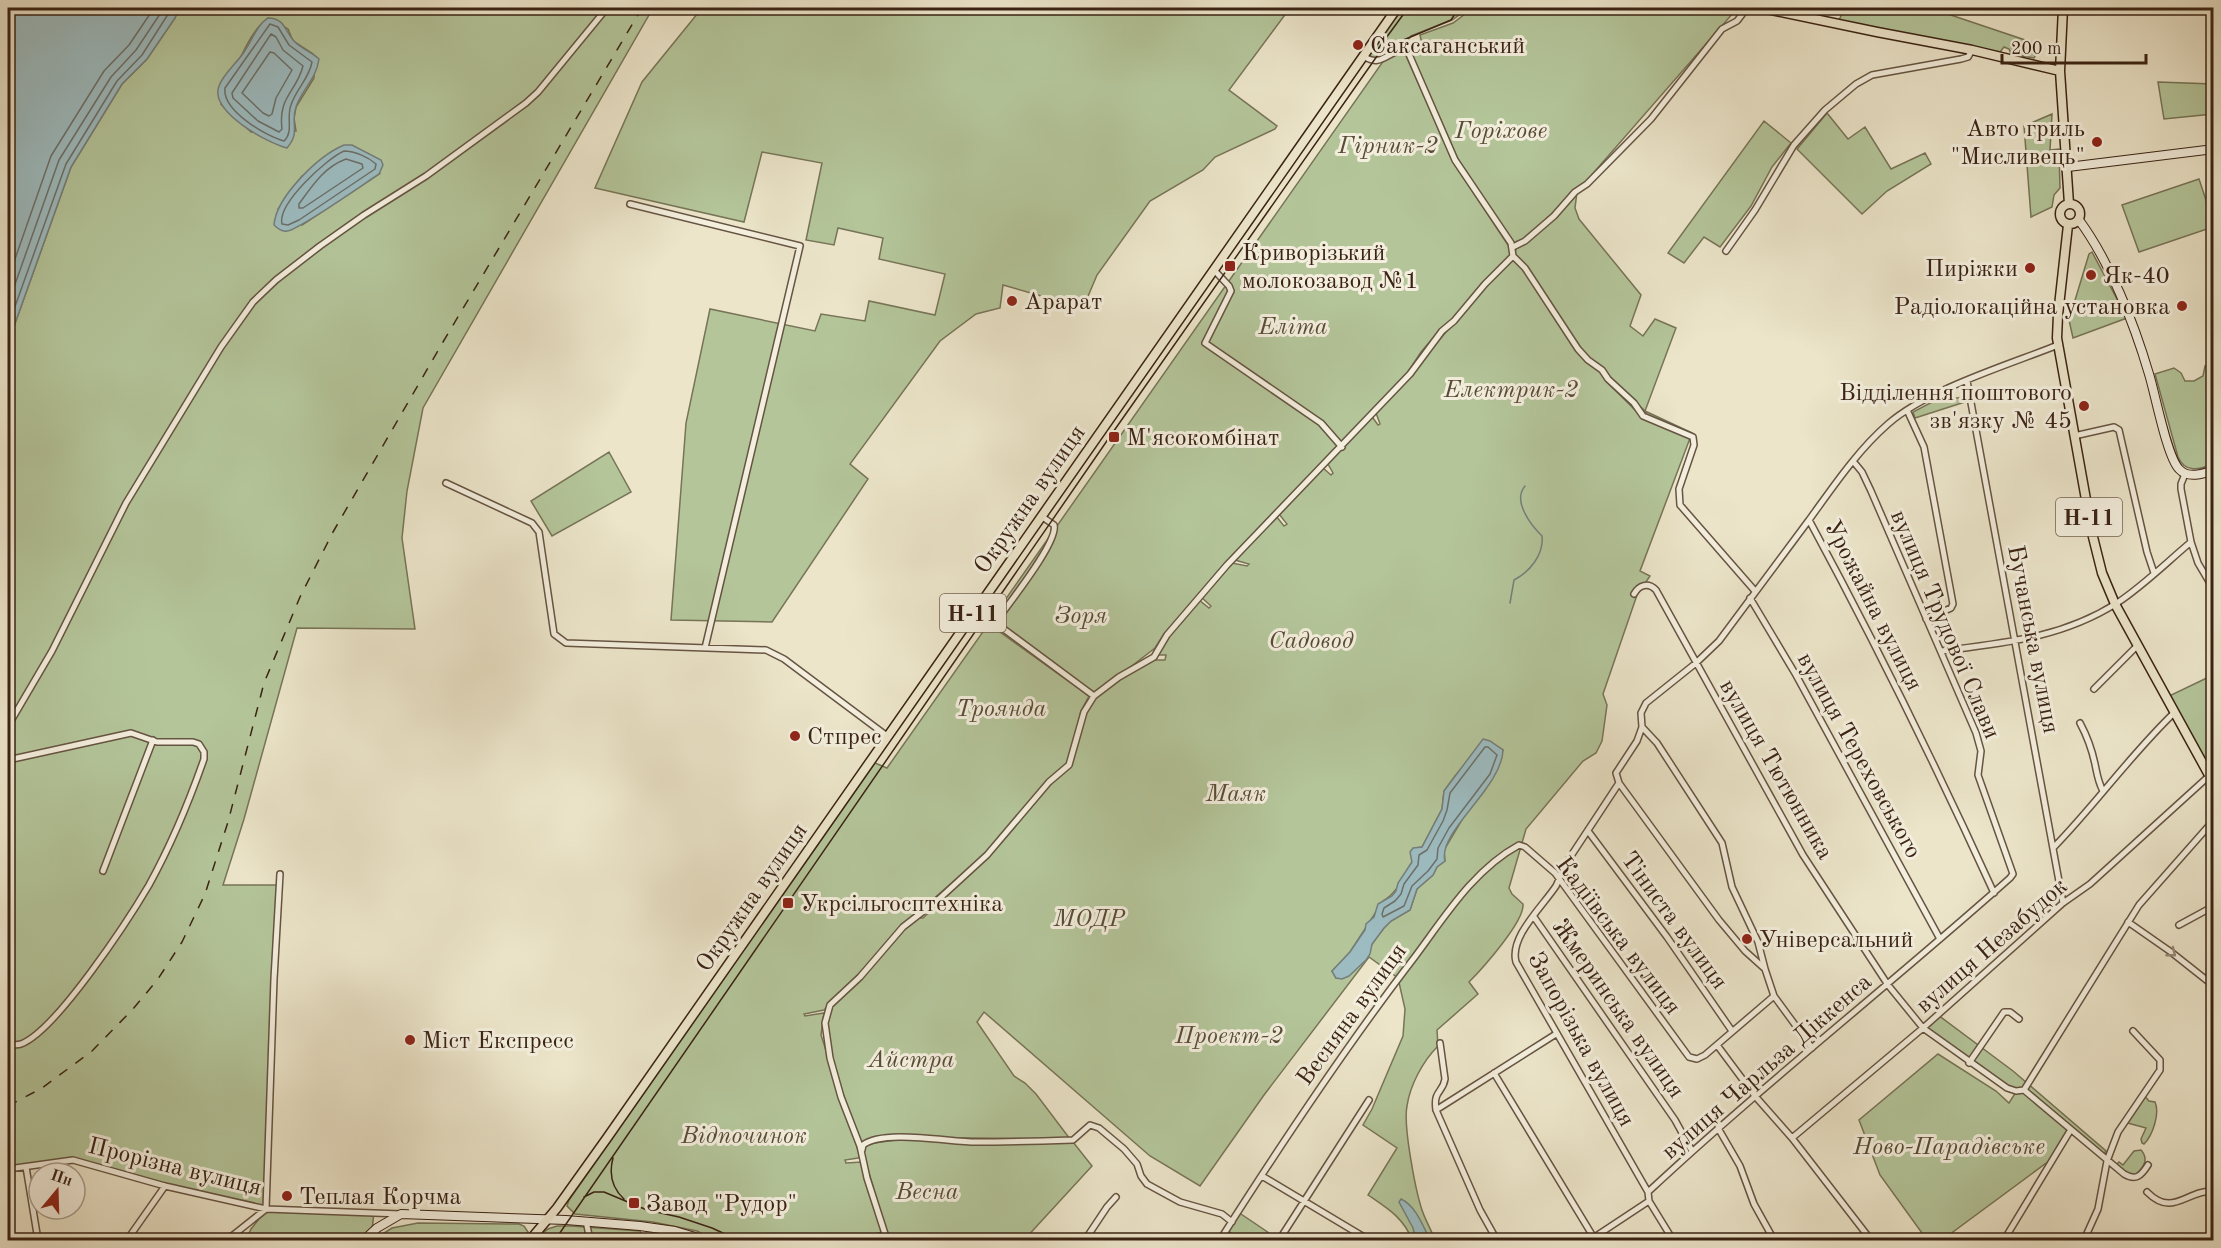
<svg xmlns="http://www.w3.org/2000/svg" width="2221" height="1248" viewBox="0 0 2221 1248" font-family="'Old Standard TT',serif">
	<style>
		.green { fill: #b4c59a; stroke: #777457; stroke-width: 1.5; fill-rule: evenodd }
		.water { fill: #9dbcc1; stroke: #757f7c; stroke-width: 1.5 }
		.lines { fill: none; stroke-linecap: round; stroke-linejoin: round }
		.shore { stroke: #6c706a; stroke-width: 1.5 }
		.stream { stroke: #757f7c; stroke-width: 1.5 }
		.street-casing { stroke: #665442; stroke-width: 8 }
		.secondary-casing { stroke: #3a2314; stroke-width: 10 }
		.primary-casing { stroke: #3a2314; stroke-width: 11 }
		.street { stroke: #f3eedd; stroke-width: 5 }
		.secondary { stroke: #f3eedd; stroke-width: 8 }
		.primary { stroke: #ece5ca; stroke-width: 8 }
		.tram { stroke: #3a2314; stroke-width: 1.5 }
		.rail { stroke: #3a2314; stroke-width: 1.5; stroke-dasharray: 10 10; stroke-linecap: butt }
		.oneway { stroke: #968878 }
		.poi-dot { fill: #8f2418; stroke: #f3eedd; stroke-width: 2 }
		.labels { text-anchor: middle; stroke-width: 6; stroke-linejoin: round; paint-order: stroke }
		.shield { fill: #f3eedd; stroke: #726050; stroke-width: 1.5 }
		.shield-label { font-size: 22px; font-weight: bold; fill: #3a2314 }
		.poi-label { font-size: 24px; fill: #3a2314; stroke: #f3eedd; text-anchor: start }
		.park-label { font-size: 24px; font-style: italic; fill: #584c36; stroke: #f3eedd }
		.street-label { font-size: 24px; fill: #3a2314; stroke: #f3eedd }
	</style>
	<rect width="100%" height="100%" fill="#ece5ca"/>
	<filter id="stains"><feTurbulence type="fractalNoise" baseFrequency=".00333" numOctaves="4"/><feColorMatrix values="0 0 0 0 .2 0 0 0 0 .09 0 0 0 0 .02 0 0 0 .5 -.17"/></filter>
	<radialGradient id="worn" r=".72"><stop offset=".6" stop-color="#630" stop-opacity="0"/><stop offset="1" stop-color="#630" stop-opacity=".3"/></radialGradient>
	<!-- green -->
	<path class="green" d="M179,8h474l-230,400 -16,83 -5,47 13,91 -118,-1 -53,191 -21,66h58l-7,94 -8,230 108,3 -2,18 -14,10h-112l5,-11 15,-19 -101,-24 -92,-26 -65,9v-826l63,-176 51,-83 25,-25 28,-41zM268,18l20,11 5,12 20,13 1,24 -18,29 -2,11 2,13 -45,1 -30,-28c11,-23 25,-71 47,-86zM379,174l-77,51 -24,-16 24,-33z
		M702,8h588l-61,82 48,36 -2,3 -60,28 -12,13 -53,31 -53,74 -14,33 -80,-23 -3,23 -24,6 -36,27 -90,123 18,15 -96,143 -101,-2 15,-197 24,-114 105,22 6,-17 44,7 4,-20 66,14 10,-41 -66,-15 4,-21 -45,-10 -4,17 -28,-5 16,-77 -60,-11 -18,70 -149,-34 47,-106z
		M1402,8h67l-17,12 -41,16 -9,11 -15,6 -6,6h-7l-7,-3z
		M1473,8h248l13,4 -152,174 -57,52 -12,5 -55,-84 -48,-109 12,-6 -2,-9 33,-12z
		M1845,8h85l101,34 7,9 -4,7 -23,-4 -2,-5 -5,-2 -4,5 -161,-32z
		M1404,51l49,111 57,86v7l-28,28 -30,37 -13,11 -18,21 -13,20 -179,188 -65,74 -9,14 -57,44h-6l-101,-72 393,-560z
		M2158,82l55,2v30l-49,5z
		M1827,113l21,26 17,-12 26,42 34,-16 6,11 -44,27 -25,23 -65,-65z
		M2052,114l-2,36 9,-1 1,39 -6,7 -2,12 -21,10 -7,-91z
		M1764,121l27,22 -19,24 -21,39 -31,41 -16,-10 -20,26 -16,-10z
		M2199,179l14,42v6l-74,25 -17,-47z
		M1577,192l-2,16 4,11 62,76 -11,31 13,10 12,-17 21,9 -31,83 47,22 -52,138 10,5 -13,19 -34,99 4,11 -5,36 -6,12 -13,8 -57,68 -17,59 3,6 11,10c2,17 -41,65 -54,78l9,12 -41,36 1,16c-15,15 -28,39 -31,60 -4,19 8,81 14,101 3,11 10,22 14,33h-23c-8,-22 -25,-32 -44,-45l29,-47 -34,-23 9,-16 31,-73 2,-27 -7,-31 -29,-21 -105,138 -64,91 -50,-30 -166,-144 -7,10 37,54 11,7 11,11 34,45 -191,-2 -13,3 -5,4 -30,-84 -5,-28 5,-26 73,-77 13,-11h6l66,-62 62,-73 20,-17 15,-54 11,-16 26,-19 29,-17h13l1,-5h-9l11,-20 31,-35 10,8 2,-2 -10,-9 31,-34 15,3 2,-2 -14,-4 41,-44 8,10 3,-2 -8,-10 44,-46 8,7 2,-2 -5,-9 42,-46h3l5,7 2,-1 -4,-11 109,-126 28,-27 10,9 53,82 24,20 7,11 35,35 3,-6 -36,-33 -5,-10 -15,-9 -9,-10 -65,-94 1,-7zM1498,747l5,3 -18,40 -22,28 -19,32 1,11 -8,6 -4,8 -16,14 -7,21 -19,11 -7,7 -12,16 -6,16 -30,18 -4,-7 18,-19 33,-51c15,-8 20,-25 29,-39l-1,-10 2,-3 9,-2 20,-38 2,-18 11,-15 11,-13z
		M2092,252l35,66 -54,20 -4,-18 20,-66z
		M2213,361v75l-4,3 1,7 3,4v14c-14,6 -28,9 -35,-7l-23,-83 19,-6 7,5 4,8h9l9,-5 2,-10z
		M1964,397l1,5 -50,16 -2,-6 21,-11z
		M609,452l22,40 -79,44 -21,-35z
		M987,626l6,1 96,69 -8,15 -13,51 -6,7 -13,11 -64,74 -69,60 -92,96 -20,4 1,2 19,-3 -3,22 39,121 -2,2 -13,2 1,3 16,-1 20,70 -15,4v3l14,-3 3,4h-169l-18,-9 -44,-9 -78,-8 -8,-8 2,-6 306,-437 12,5z
		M2213,675v109l-46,-87z
		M1938,1015l75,56 93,80 -2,3 -34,-23 -21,30 -107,79h-15l-47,-65 -21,-55 79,-66 58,37 13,12 7,-11 -93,-64z
		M2143,1094l6,7 6,1c5,11 -2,33 -11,42l-2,-1 -1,-4 5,-11 -22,-6z
		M896,1140l177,2 19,24 -68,74h-135l-26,-87 4,-9z
		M2141,1150c8,9 3,16 -4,25l-13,-2 -8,-8 3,-3 4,3 11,-14z
		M1238,1212l31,21 3,7h-30l-16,-10z
		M418,1223l101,1 5,2 4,6 -6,8h-149l19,-12z
		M557,1226h14l69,5 4,9h-110l14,-11z"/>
	<!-- water -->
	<path class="water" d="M8,8h171l-4,10 -28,41 -25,25 -51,83 -63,176z
		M268,18c18,0 17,15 27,24 7,7 17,10 24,17 -3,21 -17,30 -23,48 -6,17 5,25 -9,41 -19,-5 -78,-36 -68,-62 4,-12 18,-23 25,-34 8,-11 12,-26 24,-34z
		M344,145h8l29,15 2,5 -4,9c-14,9 -80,56 -92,57 -5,1 -9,-2 -13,-6 2,-28 44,-69 70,-80z
		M1483,739l7,2 13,9c-1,38 -66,82 -58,111l-8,6 -4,8 -16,14 -7,21 -19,11 -7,7 -12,16 -2,10 -4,6 -17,16 -7,3 -6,-1 -4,-7 18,-19 15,-22 1,-6 8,-7 4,-13 14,-8 4,-5 2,-8 14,-21 -2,-10 3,-4 9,-1 20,-38 2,-18z
		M1401,1199c15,7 22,27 29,41h-14l-3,-12 -14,-26z"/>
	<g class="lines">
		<!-- shore -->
		<path class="shore" d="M270,24l8,3 11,18 23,17c-3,17 -16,27 -21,43 -5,12 3,27 -7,36 -19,-5 -62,-31 -59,-53z
			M271,34l5,3 7,13 20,16c-7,27 -25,30 -21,63l-3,3 -21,-11 -25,-23 -1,-5z
			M270,52l4,1 18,17 -16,28 -4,16 -3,2 -6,-3 -21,-20z
			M344,151c11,0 24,6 32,13l-1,5 -76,51 -11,5 -6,-1c-5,-20 44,-65 62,-73z
			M346,159l16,5 1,4 -60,40h-4v-4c13,-18 25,-37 47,-45z
			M8,279l43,-123 53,-85 25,-26 25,-37
			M8,304l51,-144 52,-83 25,-27 28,-42
			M8,326l58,-162 51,-83 25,-26 30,-47
			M1485,747h3l9,8 -7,19 -41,54 -11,20 -1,11 -9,12 -16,15 -8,20 -21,11 -1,-3 2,-6 11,-7 6,-7 3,-10 14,-19 1,-10 8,-5 16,-29 4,-11 3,-17z"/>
		<!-- stream -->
		<path class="stream" d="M1510,603l4,-23c16,-8 30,-26 28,-44 -11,-11 -30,-35 -17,-50"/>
		<!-- street casing -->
		<g class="street-casing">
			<path id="street" d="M630,204l170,42 -95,402
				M1513,247l12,-6 29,-25 21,-24 12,-8 64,-65 71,-90 15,-8 10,-13
				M1726,251l29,-41 39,-65 31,-35 31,-26 16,-9 89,-16 7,-2 4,-7
				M1513,256l12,12 53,81 10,11 14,10 6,9 26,24 9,13 50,21 1,8 -15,44 1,16 75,86
				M1214,270l15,16 2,5 -26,52 116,80 21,24
				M1967,381l96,522
				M1907,410l17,37 29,157 -2,4 -25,11
				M2074,436l40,-9 5,3 28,122 7,21
				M2185,474l-4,10v5l10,53 7,21 16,27
				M446,483l86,40 7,9 15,102 12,9 200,7 18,9 103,77
				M1041,516l13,9c5,16 -45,78 -56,94l-1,5 97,72
				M1634,594c5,-9 14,-12 22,-4l147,265 85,130 35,43 84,60 9,3 8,-1
				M1750,598l46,77 144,264
				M1941,651c63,-8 121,-13 176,-48 26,-17 50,-41 74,-61
				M2094,689l44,-44
				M2080,723c7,13 12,27 15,41 2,10 3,18 8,27
				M8,726l44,-75 74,-148 95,-156 32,-45 23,-22 44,-34 44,-31 62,-39 100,-73 12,-11 69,-84
				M1642,727l-5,14 -21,32 3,10 100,137 26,31 20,18 9,27 38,52
				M8,760l123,-27 26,9h36l6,2 5,8v7c-15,43 -33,86 -55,126 -20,34 -93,146 -128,159 -4,1 -9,1 -13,1
				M1619,783l-56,85c-2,6 -4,12 -7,18 -13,20 -47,51 -40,76l132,230 1,9 24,39
				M1588,831l79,106 65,94
				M2054,847c42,-43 77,-93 121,-135
				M103,871l50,-131
				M1994,893c-58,-127 -119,-251 -185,-373 24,-33 48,-69 79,-96 40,-35 120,-59 170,-79
				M1534,917l141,203 17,31
				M2128,922l43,30 43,34
				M2179,925l35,-19
				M1765,969l-7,-27 -26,-55 -10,-44 -65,-100 -15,-16 -1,-14 5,-10 50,-40 23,-22 90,-121
				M1440,1043l5,36c-2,14 -12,11 -9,31l44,100 14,25 6,5
				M1717,1045l38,51 37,42 79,102
				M1969,1063l35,-51h6l9,7
				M1494,1073l100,165
				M2024,1090l115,-185 75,-85
				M2024,1090l100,84c12,7 17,2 24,-9
				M1436,1110l120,-76
				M1718,1128l22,38 14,38 20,36
				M1792,1138l131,-110 140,-125 27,-19 119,-108
				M862,1150l1,-5c21,-16 86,-3 113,-3 33,0 65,-1 97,-2l17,-15 9,3 25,21 13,15 4,12 6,8 33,18 42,12 10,8
				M26,1167l12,73
				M8,1169l65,-9 92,26 101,23 135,5
				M1262,1176l107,64
				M1648,1192c117,-109 243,-208 362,-314l3,-4 -35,-99 3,-24 -5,-18 -105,-242 -9,-19 -9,-11
				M2147,1192c26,26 39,-2 67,-1
				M586,1221l4,19
				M1283,1234l86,-134
				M127,1240l38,-54
				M227,1240l39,-31 8,-230 6,-105
				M887,1240l-20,-62 -7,-32 -19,-49 -11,-39 -5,-35 5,-18 30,-28 43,-50 36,-28 48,-44 62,-73 20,-17 15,-53 10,-16 25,-19 35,-20 13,-22 60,-70 183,-191 32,-43 12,-10 31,-37 28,-28 -2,-13 -56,-83 -47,-108 -4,-3c-17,3 -23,19 -41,7
				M1085,1240l22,-33 9,-10
				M1220,1240c61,-96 124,-191 194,-282 30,-40 59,-88 105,-113l6,2 30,26 134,184 8,2 8,-4 69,-59
				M1590,1240l59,-39
				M2004,1240l66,-109
				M2084,1240l14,-31 9,-48 11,-29 42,-62v-10l-27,-29
				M2210,1240l4,-5"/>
		</g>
		<!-- secondary casing -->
		<g class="secondary-casing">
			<path id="secondary" d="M2068,167l146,-18
				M2079,220c31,42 55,103 70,154 6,19 18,83 30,95 9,10 24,5 35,1
				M364,1240l13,-12 24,-14 165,6 74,6 35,5 30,9"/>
		</g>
		<!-- primary casing -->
		<g class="primary-casing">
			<path id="primary" d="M1762,8l115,24 95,18 88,21
				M2063,8l-3,63 9,133
				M2060 214a10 10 0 1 1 20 0a10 10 0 1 1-20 0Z
				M2068,225l-10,90 -1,23 35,195 10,40 13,31 99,180
				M530,1240l27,-32 50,-70 790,-1130"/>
		</g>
		<!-- street -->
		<use href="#street" class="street"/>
		<!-- secondary -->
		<use href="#secondary" class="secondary"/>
		<!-- primary -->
		<use href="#primary" class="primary"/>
		<!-- tram -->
		<path class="tram" d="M1378,49l30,-41
			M613,1158c-4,15 -1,30 11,41
			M584,1197l10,-5h10l43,18 32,7 33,11 26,12
			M555,1240l556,-805 271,-386 69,-29 8,-12"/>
		<!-- rail -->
		<path class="rail" d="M8,1106l34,-18 50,-37 41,-42 25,-30 24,-37 23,-48 23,-72 36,-139 36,-86 33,-65 110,-190 199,-334"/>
	</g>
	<!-- one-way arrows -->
	<defs><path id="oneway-chevron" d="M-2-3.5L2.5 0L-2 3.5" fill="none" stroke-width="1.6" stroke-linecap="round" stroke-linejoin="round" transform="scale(1.5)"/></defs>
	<use class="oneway" href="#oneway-chevron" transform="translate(2172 953) rotate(38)"/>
	<!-- markers -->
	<g class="poi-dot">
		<circle cx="1358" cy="45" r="6"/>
		<circle cx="2097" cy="142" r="6"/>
		<rect x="1224" y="260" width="12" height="12" rx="3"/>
		<circle cx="2030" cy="268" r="6"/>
		<circle cx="2091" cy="275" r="6"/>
		<circle cx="1012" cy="301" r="6"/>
		<circle cx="2182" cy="306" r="6"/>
		<circle cx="2084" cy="406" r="6"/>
		<rect x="1108" y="431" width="12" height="12" rx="3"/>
		<circle cx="795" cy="736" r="6"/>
		<rect x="782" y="897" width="12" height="12" rx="3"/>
		<circle cx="1747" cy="939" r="6"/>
		<circle cx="410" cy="1040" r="6"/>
		<circle cx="287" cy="1196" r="6"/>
		<rect x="628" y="1197" width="12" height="12" rx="3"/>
	</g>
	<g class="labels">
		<!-- shield labels -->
		<g class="shield">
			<rect x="2056" y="498" width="66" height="38" rx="4.5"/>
			<rect x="940" y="594" width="66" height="38" rx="4.5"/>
		</g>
		<g class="shield-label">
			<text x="2089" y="525">Н-11</text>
			<text x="973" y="621">Н-11</text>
		</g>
		<!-- poi labels -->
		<g class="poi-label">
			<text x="1370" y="53">Саксаганський</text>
			<text x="2085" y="136" text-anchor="end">Авто гриль<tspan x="2085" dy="28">"Мисливець"</tspan></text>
			<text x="1242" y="260">Криворізький<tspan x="1242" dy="28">молокозавод №1</tspan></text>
			<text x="2018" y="276" text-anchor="end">Пиріжки</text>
			<text x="2103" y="283">Як-40</text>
			<text x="1024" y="309">Арарат</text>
			<text x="2170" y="314" text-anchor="end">Радіолокаційна установка</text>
			<text x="2072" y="400" text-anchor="end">Відділення поштового<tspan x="2072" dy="28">зв'язку № 45</tspan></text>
			<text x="1126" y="445">М'ясокомбінат</text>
			<text x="807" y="744">Стпрес</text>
			<text x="800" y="911">Укрсільгосптехніка</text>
			<text x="1759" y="947">Універсальний</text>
			<text x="422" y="1048">Міст Експресс</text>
			<text x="299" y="1204">Теплая Корчма</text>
			<text x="646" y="1211">Завод "Рудор"</text>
		</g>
		<!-- park labels -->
		<g class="park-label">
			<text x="1501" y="138">Горіхове</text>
			<text x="1388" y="153">Гірник-2</text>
			<text x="1293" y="334">Еліта</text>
			<text x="1511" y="397">Електрик-2</text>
			<text x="1081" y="623">Зоря</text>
			<text x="1311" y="648">Садовод</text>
			<text x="1001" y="716">Троянда</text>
			<text x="1236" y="801">Маяк</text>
			<text x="1089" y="926">МОДР</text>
			<text x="1229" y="1043">Проект-2</text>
			<text x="911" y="1067">Айстра</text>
			<text x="744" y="1143">Відпочинок</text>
			<text x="1949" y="1154">Ново-Парадівське</text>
			<text x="927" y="1199">Весна</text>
		</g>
		<!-- street labels -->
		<g class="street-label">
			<text transform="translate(1029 499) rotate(-55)" y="8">Окружна вулиця</text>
			<text transform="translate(1874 605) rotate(63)" y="8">Урожайна вулиця</text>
			<text transform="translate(1946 624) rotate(67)" y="8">вулиця Трудової Слави</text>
			<text transform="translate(2034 639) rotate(79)" y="8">Бучанська вулиця</text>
			<text transform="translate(1860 755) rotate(61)" y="8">вулиця Тереховського</text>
			<text transform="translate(1777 769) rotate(60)" y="8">вулиця Тютюнника</text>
			<text transform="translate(751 897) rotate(-55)" y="8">Окружна вулиця</text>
			<text transform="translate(1675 920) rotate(54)" y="8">Тіниста вулиця</text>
			<text transform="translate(1619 935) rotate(53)" y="8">Кадіївська вулиця</text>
			<text transform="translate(1991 945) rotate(-41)" y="8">вулиця Незабудок</text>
			<text transform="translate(1619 1008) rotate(55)" y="8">Жмеринська вулиця</text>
			<text transform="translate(1351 1014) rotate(-54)" y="8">Весняна вулиця</text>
			<text transform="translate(1582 1039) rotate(61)" y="8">Запорізька вулиця</text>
			<text transform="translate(1766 1066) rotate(-41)" y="8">вулиця Чарльза Діккенса</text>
			<text transform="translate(175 1166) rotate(14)" y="8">Прорізна вулиця</text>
		</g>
	</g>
	<!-- margin -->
	<rect width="2221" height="1248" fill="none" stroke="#ece5ca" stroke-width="30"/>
	<rect x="9" y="9" width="2203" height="1230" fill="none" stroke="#3a2314" stroke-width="3"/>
	<rect x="15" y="15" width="2191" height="1218" fill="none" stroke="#3a2314" stroke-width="1.5"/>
	<!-- north arrow -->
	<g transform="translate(57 1191) rotate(19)"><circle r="28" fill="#f3eedd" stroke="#a99d8d" stroke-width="1.5"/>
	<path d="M0-4.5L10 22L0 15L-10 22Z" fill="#8f2418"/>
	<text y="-9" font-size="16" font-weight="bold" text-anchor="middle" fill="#3a2314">Пн</text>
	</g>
	<!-- scale -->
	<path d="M2002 54v9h144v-9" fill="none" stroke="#3a2314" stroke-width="3"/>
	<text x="2011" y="54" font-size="18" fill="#3a2314" stroke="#f3eedd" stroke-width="4.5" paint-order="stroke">200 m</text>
	<rect width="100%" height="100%" filter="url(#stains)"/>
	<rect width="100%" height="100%" fill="url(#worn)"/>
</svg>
